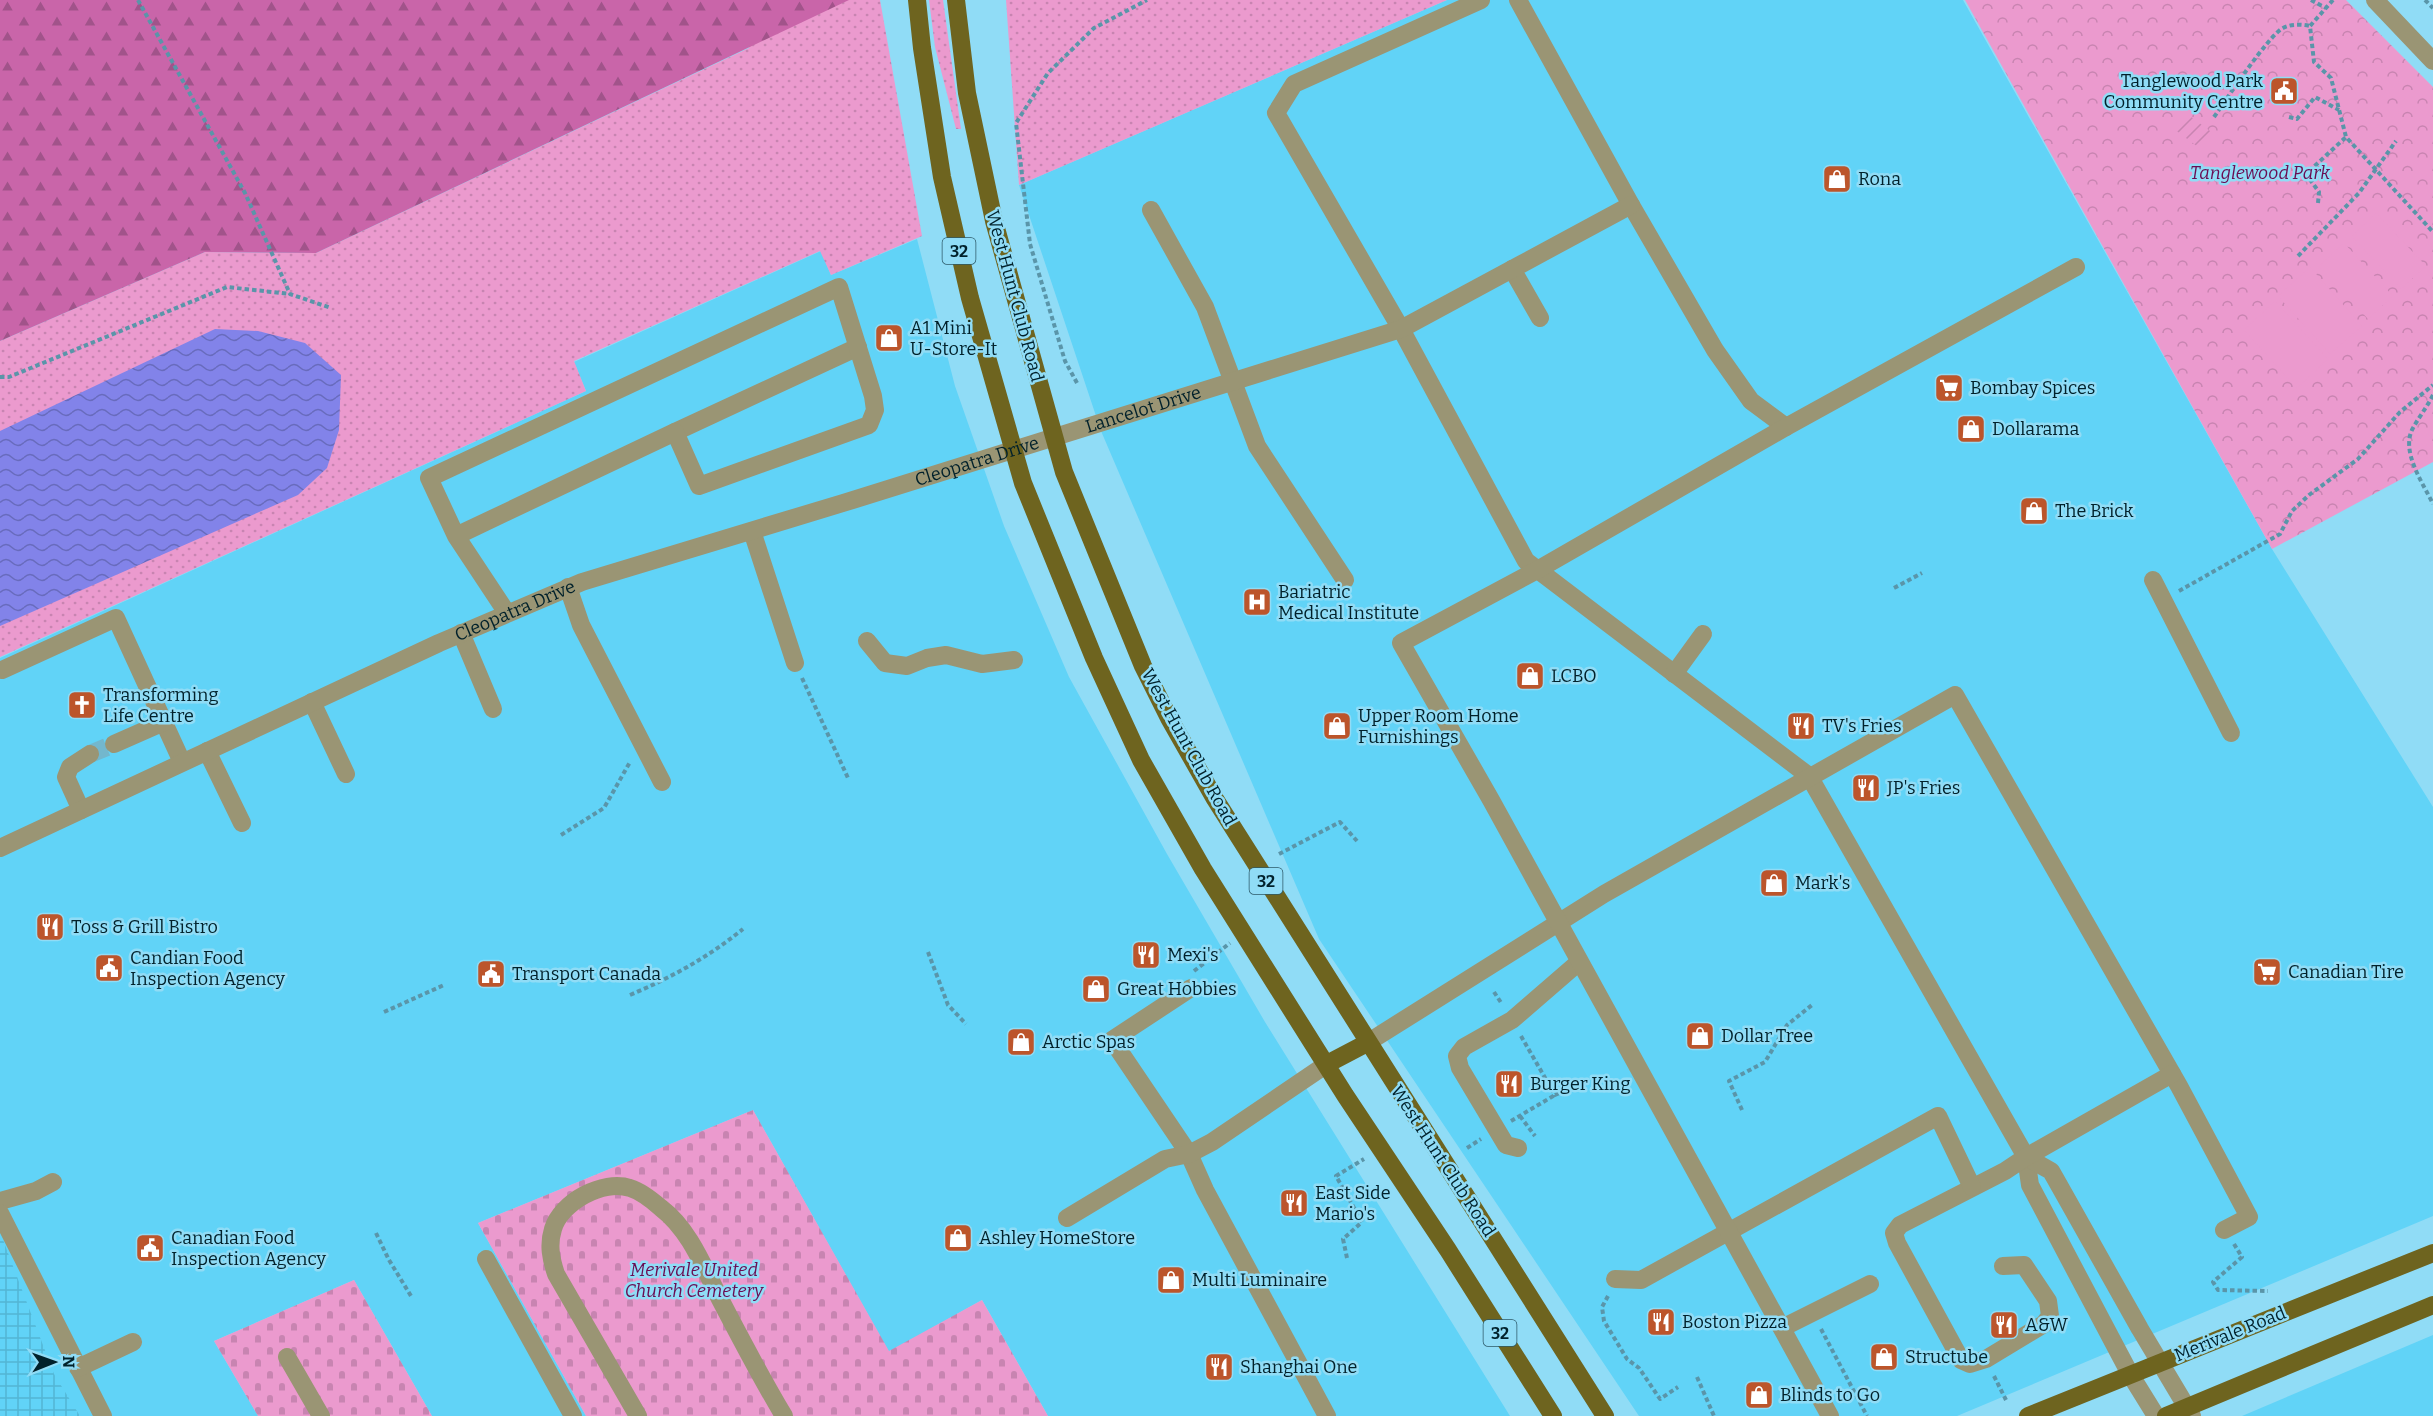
<svg xmlns="http://www.w3.org/2000/svg" width="2433" height="1416" viewBox="0 0 2433 1416" font-family="Bitter,serif">
	<style>
		.built { fill: #61d3f7 }
		.industrial { fill: url(#industrial-grid) }
		.grass { fill: url(#grass-dots) }
		.forest { fill: url(#forest-firs) }
		.cemetery { fill: url(#cemetery-stones) }
		.park { fill: url(#park-crowns) }
		.garden { fill: url(#garden-furrows) }
		.pitch { fill: #eb9ace }
		.water { fill: url(#water-waves) }
		.lines { fill: none; stroke-linecap: round; stroke-linejoin: round }
		.minor-tunnel { stroke: #73b7cd; stroke-width: 18; stroke-dasharray: 18 9; stroke-linecap: butt }
		.path { stroke: #5a95a9; stroke-width: 4; stroke-dasharray: 4.5 3; stroke-linecap: butt }
		.minor { stroke: #9a9574; stroke-width: 18 }
		.major { stroke: #6e641f; stroke-width: 18 }
		.labels { text-anchor: middle; stroke-width: 5; stroke-linejoin: round; paint-order: stroke }
		.shield { fill: #90dcf6; stroke: #2c5968; stroke-width: 1.5 }
		.shield-label { font-size: 16px; font-weight: bold; fill: #01212b }
		.poi-label { font-size: 18px; fill: #01212b; stroke: #90dcf6; text-anchor: start }
		.park-label { font-size: 18px; font-style: italic; fill: #6a0c52; stroke: #90dcf6 }
		.street-label { font-size: 18px; fill: #01212b; stroke: #90dcf6 }
	</style>
	<defs>
		<pattern id="industrial-grid" width="8" height="8" patternUnits="userSpaceOnUse" patternTransform="scale(1.5)"><rect width="8" height="8" fill="#61d3f7"/><path d="M0 4h8M4 0v8" fill="none" stroke="#52b5d4"/></pattern>
		<pattern id="grass-dots" width="8" height="8" patternUnits="userSpaceOnUse" patternTransform="scale(1.5)"><rect width="8" height="8" fill="#eb9ace"/><path d="M2 2h.1M6 6h.1" fill="none" stroke="#c884b1" stroke-width="1.8" stroke-linecap="round"/></pattern>
		<pattern id="forest-firs" width="22" height="20" patternUnits="userSpaceOnUse" patternTransform="scale(1.5)"><rect width="22" height="20" fill="#c965a9"/><path d="M5 1l3.5 6h-7zM16 11l3.5 6h-7z" fill="#a1538a"/></pattern>
		<pattern id="cemetery-stones" width="16" height="16" patternUnits="userSpaceOnUse" patternTransform="scale(1.5)"><rect width="16" height="16" fill="#eb9ace"/><path d="M2 7V4a2 2 0 0 1 4 0v3zM10 15v-3a2 2 0 0 1 4 0v3z" fill="#c884b1"/></pattern>
		<pattern id="park-crowns" width="20" height="18" patternUnits="userSpaceOnUse" patternTransform="scale(1.5)"><rect width="20" height="18" fill="#eb9ace"/><path d="M2 6a3 3 0 1 1 6 0M12 15a3 3 0 1 1 6 0" fill="none" stroke="#c884b1"/></pattern>
		<pattern id="garden-furrows" width="10" height="10" patternUnits="userSpaceOnUse" patternTransform="scale(1.5)"><rect width="10" height="10" fill="#eb9ace"/><path d="M-1 1l2-2M0 10L10 0M9 11l2-2" fill="none" stroke="#c884b1"/></pattern>
		<pattern id="water-waves" width="16" height="10" patternUnits="userSpaceOnUse" patternTransform="scale(1.5)"><rect width="16" height="10" fill="#8283e9"/><path d="M0 5q4-4 8 0t8 0" fill="none" stroke="#686bbd"/></pattern>
	</defs>
	<rect width="100%" height="100%" fill="#90dcf6"/>
	<!-- built -->
	<path class="built" d="M1447,0h516l309,549 161,258v409l-476,200h-318l-320,-477 -218,-508 -82,-246z
		M917,239l38,147 49,140 65,151 98,177 98,168 245,394h-462l-66,-116 -93,52 -136,-242 -275,113 108,193h-154l-78,-136 -140,61 44,75h-258v-758l586,-267 -12,-29 247,-111 10,24z
		M2433,1335v81h-191z"/>
	<!-- industrial -->
	<path class="industrial" d="M0,1232l54,142 26,42h-80z"/>
	<!-- grass -->
	<path class="grass" d="M769,0h111l42,236 -91,39 -11,-24 -246,110 12,30 -586,266v-316l205,-89 111,1 433,-205z
		M929,0h14l18,129h-5l-21,-82z
		M1006,0h441l-428,185z"/>
	<!-- forest -->
	<path class="forest" d="M0,0h849l-533,253 -111,-1 -205,89z"/>
	<!-- cemetery -->
	<path class="cemetery" d="M753,1110l136,241 93,-51 66,116h-462l-108,-193z
		M354,1280l78,136h-174l-44,-75z"/>
	<!-- park -->
	<path class="park" d="M1965,0h381l87,87v375l-161,87z"/>
	<!-- garden -->
	<path class="garden" d="M2186,113l28,21 -12,16 -28,-21z"/>
	<!-- pitch -->
	<path class="pitch" d="M2376,213l50,53 -25,23 -49,-53z
		M2344,243l49,53 -25,23 -49,-53z
		M2310,267l52,59 -32,28 -52,-58z
		M2275,301l53,58 -31,29 -53,-58z"/>
	<!-- water -->
	<path class="water" d="M215,329l43,2 47,12 36,32 -2,55 -12,38 -29,27 -298,131v-195z"/>
	<g class="lines">
		<!-- minor-tunnel -->
		<path class="minor-tunnel" d="M90,754l24,-10"/>
		<!-- path -->
		<path class="path" d="M138,0l107,193 45,101 41,14
			M2311,0l15,8
			M2333,0l-23,26 4,36 17,16 15,59 87,95
			M2425,0l8,8
			M2214,117c12,-17 54,-81 69,-89 8,-4 18,-4 27,-2
			M2289,117l8,2 18,-22 24,13
			M2318,203l1,-11 -13,-18 40,-37
			M2298,256l61,-63 37,-52
			M0,377h9l218,-90 63,7
			M1077,383l-12,-22 -35,-117 -14,-121 32,-50 46,-45 53,-28
			M2433,395c-6,12 -14,22 -20,33 -13,23 10,55 20,76
			M1894,588l28,-15
			M2179,591l101,-57 12,-23 17,-16 49,-36 42,-47 33,-27
			M802,678l46,100
			M561,835l43,-27 26,-46
			M1279,854l61,-32 17,19
			M928,952l20,53 18,19
			M1194,971l36,-28
			M1494,992l8,12
			M630,995c42,-18 77,-37 113,-66
			M384,1012l60,-27
			M1521,1036l34,59 28,-13
			M1742,1110l-13,-29 36,-19 22,-37 25,-20
			M1520,1116l15,20
			M1511,1121l44,-26
			M1467,1148l14,-9
			M376,1233l13,27 22,36
			M2234,1244l8,13 -29,25 5,8 50,1
			M1347,1258l-4,-19 19,-17 -26,-46 28,-17
			M1608,1296l-6,11 2,14 23,38 12,9 21,31 18,-12
			M1821,1329l46,87
			M1994,1376l12,24
			M1697,1377l17,39"/>
		<!-- minor -->
		<g class="minor">
			<path d="M1481,0l-187,84 -18,29 125,216 125,232 283,215 217,381 4,28 100,189 26,42"/>
			<path d="M1518,0l113,205 84,145 36,51 35,26"/>
			<path d="M2375,0l58,61"/>
			<path d="M1151,210l54,97 52,139 88,134"/>
			<path d="M1512,269l28,49"/>
			<path d="M675,432l183,-85"/>
			<path d="M752,531l43,132"/>
			<path d="M456,536l219,-104 24,54 170,-61 6,-15 -2,-14 -34,-109 -410,191 27,58 51,77"/>
			<path d="M2153,580l78,153"/>
			<path d="M568,587l13,38 81,157"/>
			<path d="M461,633l32,76"/>
			<path d="M867,641l18,22 22,3 20,-8 19,-3 36,9 32,-4"/>
			<path d="M2,670l114,-52 66,144"/>
			<path d="M1674,674l29,-40"/>
			<path d="M312,702l34,72"/>
			<path d="M114,744l50,-22"/>
			<path d="M207,751l35,72"/>
			<path d="M81,810l-15,-33 4,-10 20,-13"/>
			<path id="s1" d="M0,848l439,-205 143,-61 261,-79 558,-174 230,-124"/>
			<path d="M1191,988l-79,52 77,114 16,36 122,226"/>
			<path d="M1367,1043l237,-149 351,-199 224,391 70,131 -25,13"/>
			<path d="M1518,1148l-12,-3 -46,-77 -3,-12 7,-9 48,-27 67,-58"/>
			<path d="M2026,1157l25,14 4,7 85,151 52,87"/>
			<path d="M0,1201l36,-10 17,-9"/>
			<path d="M0,1213l103,203"/>
			<path d="M1067,1218l98,-59 24,-5 23,-12 115,-78"/>
			<path d="M486,1259l87,157"/>
			<path d="M2003,1266l21,-1 24,36 2,15 -6,8 -58,35 -16,5 -9,-4 -64,-117 -3,-10 6,-8 105,-54 21,-14 146,-83"/>
			<path d="M1615,1279l26,1 297,-164 34,71"/>
			<path d="M1782,1328l88,-44"/>
			<path d="M287,1357l34,59"/>
			<path d="M78,1368l55,-26"/>
			<path d="M638,1416l-82,-142c-5,-15 -8,-29 -3,-45 8,-27 50,-50 77,-41 10,3 23,13 31,20 29,22 43,60 59,91 21,40 41,79 64,117"/>
			<path d="M1830,1416l-339,-616 -90,-157 138,-74 247,-142 290,-160"/>
		</g>
		<!-- major -->
		<path class="major" d="M917,0l5,48 20,129 28,121 53,185 71,175 47,102 62,109 142,226 103,155 105,166
			M956,0l11,93 27,128 70,251 79,194 26,52 46,81 390,617
			M1327,1064l40,-21
			M2028,1416l405,-163
			M2166,1416l267,-111"/>
	</g>
	<!-- icons -->
	<defs>
		<g id="civic-square" transform="scale(1.5)"><rect x="-9" y="-9" width="18" height="18" rx="4" fill="#bc552b" stroke="#90dcf6"/><path d="M-.6-6.5H3V-4.5H.6V-3L4-1V1h2V6H-6V1h2V-1L-.6-3ZM-1.2 2.5V6h2.4V2.5Z" fill="#fff"/></g>
		<g id="shop-square" transform="scale(1.5)"><rect x="-9" y="-9" width="18" height="18" rx="4" fill="#bc552b" stroke="#90dcf6"/><path d="M-5-2.5h2.3a2.7 3.5 0 0 1 5.4 0H5L5.5 6h-11ZM-1.5-2.5h3a1.5 2.3 0 0 0-3 0Z" fill="#fff"/></g>
		<g id="supermarket-square" transform="scale(1.5)"><rect x="-9" y="-9" width="18" height="18" rx="4" fill="#bc552b" stroke="#90dcf6"/><path d="M-6-5.5h2.5l.6 2H6L4.5 2H-2.5L-4.4-4H-6ZM-1.5 3.2a1.3 1.3 0 1 0 .1 0ZM3 3.2a1.3 1.3 0 1 0 .1 0Z" fill="#fff"/></g>
		<g id="hospital-square" transform="scale(1.5)"><rect x="-9" y="-9" width="18" height="18" rx="4" fill="#bc552b" stroke="#90dcf6"/><path d="M-5-5h3v3.5h4V-5h3V5h-3V1.5h-4V5h-3Z" fill="#fff"/></g>
		<g id="church-square" transform="scale(1.5)"><rect x="-9" y="-9" width="18" height="18" rx="4" fill="#bc552b" stroke="#90dcf6"/><path d="M-1.2-6h2.4v3.5h3.3v2.4h-3.3V6h-2.4V-.1h-3.3v-2.4h3.3Z" fill="#fff"/></g>
		<g id="restaurant-square" transform="scale(1.5)"><rect x="-9" y="-9" width="18" height="18" rx="4" fill="#bc552b" stroke="#90dcf6"/><path d="M-5-6h1v4h1v-4h1v4h1v-4h1v5L-1.5 .5V6h-2V.5L-5-1ZM5-6V6H3V1.5H1.5Q1.5-4 5-6Z" fill="#fff"/></g>
	</defs>
	<g fill-rule="evenodd">
		<use href="#civic-square" x="2284" y="91"/>
		<use href="#shop-square" x="1837" y="179"/>
		<use href="#shop-square" x="889" y="338"/>
		<use href="#supermarket-square" x="1949" y="388"/>
		<use href="#shop-square" x="1971" y="429"/>
		<use href="#shop-square" x="2034" y="511"/>
		<use href="#hospital-square" x="1257" y="602"/>
		<use href="#shop-square" x="1530" y="676"/>
		<use href="#church-square" x="82" y="705"/>
		<use href="#shop-square" x="1337" y="726"/>
		<use href="#restaurant-square" x="1801" y="726"/>
		<use href="#restaurant-square" x="1866" y="788"/>
		<use href="#shop-square" x="1774" y="883"/>
		<use href="#restaurant-square" x="50" y="927"/>
		<use href="#restaurant-square" x="1146" y="955"/>
		<use href="#civic-square" x="109" y="968"/>
		<use href="#supermarket-square" x="2267" y="972"/>
		<use href="#civic-square" x="491" y="974"/>
		<use href="#shop-square" x="1096" y="989"/>
		<use href="#shop-square" x="1700" y="1036"/>
		<use href="#shop-square" x="1021" y="1042"/>
		<use href="#restaurant-square" x="1509" y="1084"/>
		<use href="#restaurant-square" x="1294" y="1203"/>
		<use href="#shop-square" x="958" y="1238"/>
		<use href="#civic-square" x="150" y="1248"/>
		<use href="#shop-square" x="1171" y="1280"/>
		<use href="#restaurant-square" x="1661" y="1322"/>
		<use href="#restaurant-square" x="2004" y="1325"/>
		<use href="#shop-square" x="1884" y="1357"/>
		<use href="#restaurant-square" x="1219" y="1367"/>
		<use href="#shop-square" x="1759" y="1395"/>
	</g>
	<g class="labels">
		<!-- shield labels -->
		<g class="shield">
			<rect x="942.5" y="238" width="33" height="26" rx="4.5"/>
			<rect x="1249.5" y="868" width="33" height="26" rx="4.5"/>
			<rect x="1483.5" y="1320" width="33" height="26" rx="4.5"/>
		</g>
		<g class="shield-label">
			<text x="959" y="257">32</text>
			<text x="1266" y="887">32</text>
			<text x="1500" y="1339">32</text>
		</g>
		<!-- poi labels -->
		<g class="poi-label">
			<text x="2263" y="87" text-anchor="end">Tanglewood Park<tspan x="2263" dy="21">Community Centre</tspan></text>
			<text x="1858" y="185">Rona</text>
			<text x="910" y="334">A1 Mini<tspan x="910" dy="21">U-Store-It</tspan></text>
			<text x="1970" y="394">Bombay Spices</text>
			<text x="1992" y="435">Dollarama</text>
			<text x="2055" y="517">The Brick</text>
			<text x="1278" y="598">Bariatric<tspan x="1278" dy="21">Medical Institute</tspan></text>
			<text x="1551" y="682">LCBO</text>
			<text x="103" y="701">Transforming<tspan x="103" dy="21">Life Centre</tspan></text>
			<text x="1358" y="722">Upper Room Home<tspan x="1358" dy="21">Furnishings</tspan></text>
			<text x="1822" y="732">TV's Fries</text>
			<text x="1887" y="794">JP's Fries</text>
			<text x="1795" y="889">Mark's</text>
			<text x="71" y="933">Toss &amp; Grill Bistro</text>
			<text x="1167" y="961">Mexi's</text>
			<text x="130" y="964">Candian Food<tspan x="130" dy="21">Inspection Agency</tspan></text>
			<text x="2288" y="978">Canadian Tire</text>
			<text x="512" y="980">Transport Canada</text>
			<text x="1117" y="995">Great Hobbies</text>
			<text x="1721" y="1042">Dollar Tree</text>
			<text x="1042" y="1048">Arctic Spas</text>
			<text x="1530" y="1090">Burger King</text>
			<text x="1315" y="1199">East Side<tspan x="1315" dy="21">Mario's</tspan></text>
			<text x="171" y="1244">Canadian Food<tspan x="171" dy="21">Inspection Agency</tspan></text>
			<text x="979" y="1244">Ashley HomeStore</text>
			<text x="1192" y="1286">Multi Luminaire</text>
			<text x="1682" y="1328">Boston Pizza</text>
			<text x="2025" y="1331">A&amp;W</text>
			<text x="1905" y="1363">Structube</text>
			<text x="1240" y="1373">Shanghai One</text>
			<text x="1780" y="1401">Blinds to Go</text>
		</g>
		<!-- park labels -->
		<g class="park-label">
			<text x="2260" y="179">Tanglewood Park</text>
			<text x="694" y="1276">Merivale United<tspan x="694" dy="21">Church Cemetery</tspan></text>
		</g>
		<!-- street labels -->
		<g class="street-label">
			<text transform="translate(1015 296) rotate(75)" y="6">West Hunt Club Road</text>
			<text dy="6" stroke="none"><textPath href="#s1" startOffset="1227">Lancelot Drive</textPath></text>
			<text dy="6" stroke="none"><textPath href="#s1" startOffset="1053">Cleopatra Drive</textPath></text>
			<text dy="6" stroke="none"><textPath href="#s1" startOffset="567">Cleopatra Drive</textPath></text>
			<text transform="translate(1189 747) rotate(61)" y="6">West Hunt Club Road</text>
			<text transform="translate(1443 1161) rotate(57)" y="6">West Hunt Club Road</text>
			<text transform="translate(2230 1334) rotate(-22)" y="6">Merivale Road</text>
		</g>
	</g>
	<!-- north arrow -->
	<g transform="translate(54 1362) rotate(89)" stroke="#90dcf6" stroke-width="4.5" paint-order="stroke">
	<path d="M0-4.5L10 22L0 15L-10 22Z" fill="#01212b"/>
	<text y="-9" font-size="16" font-weight="bold" text-anchor="middle" fill="#01212b">N</text>
	</g>
</svg>
